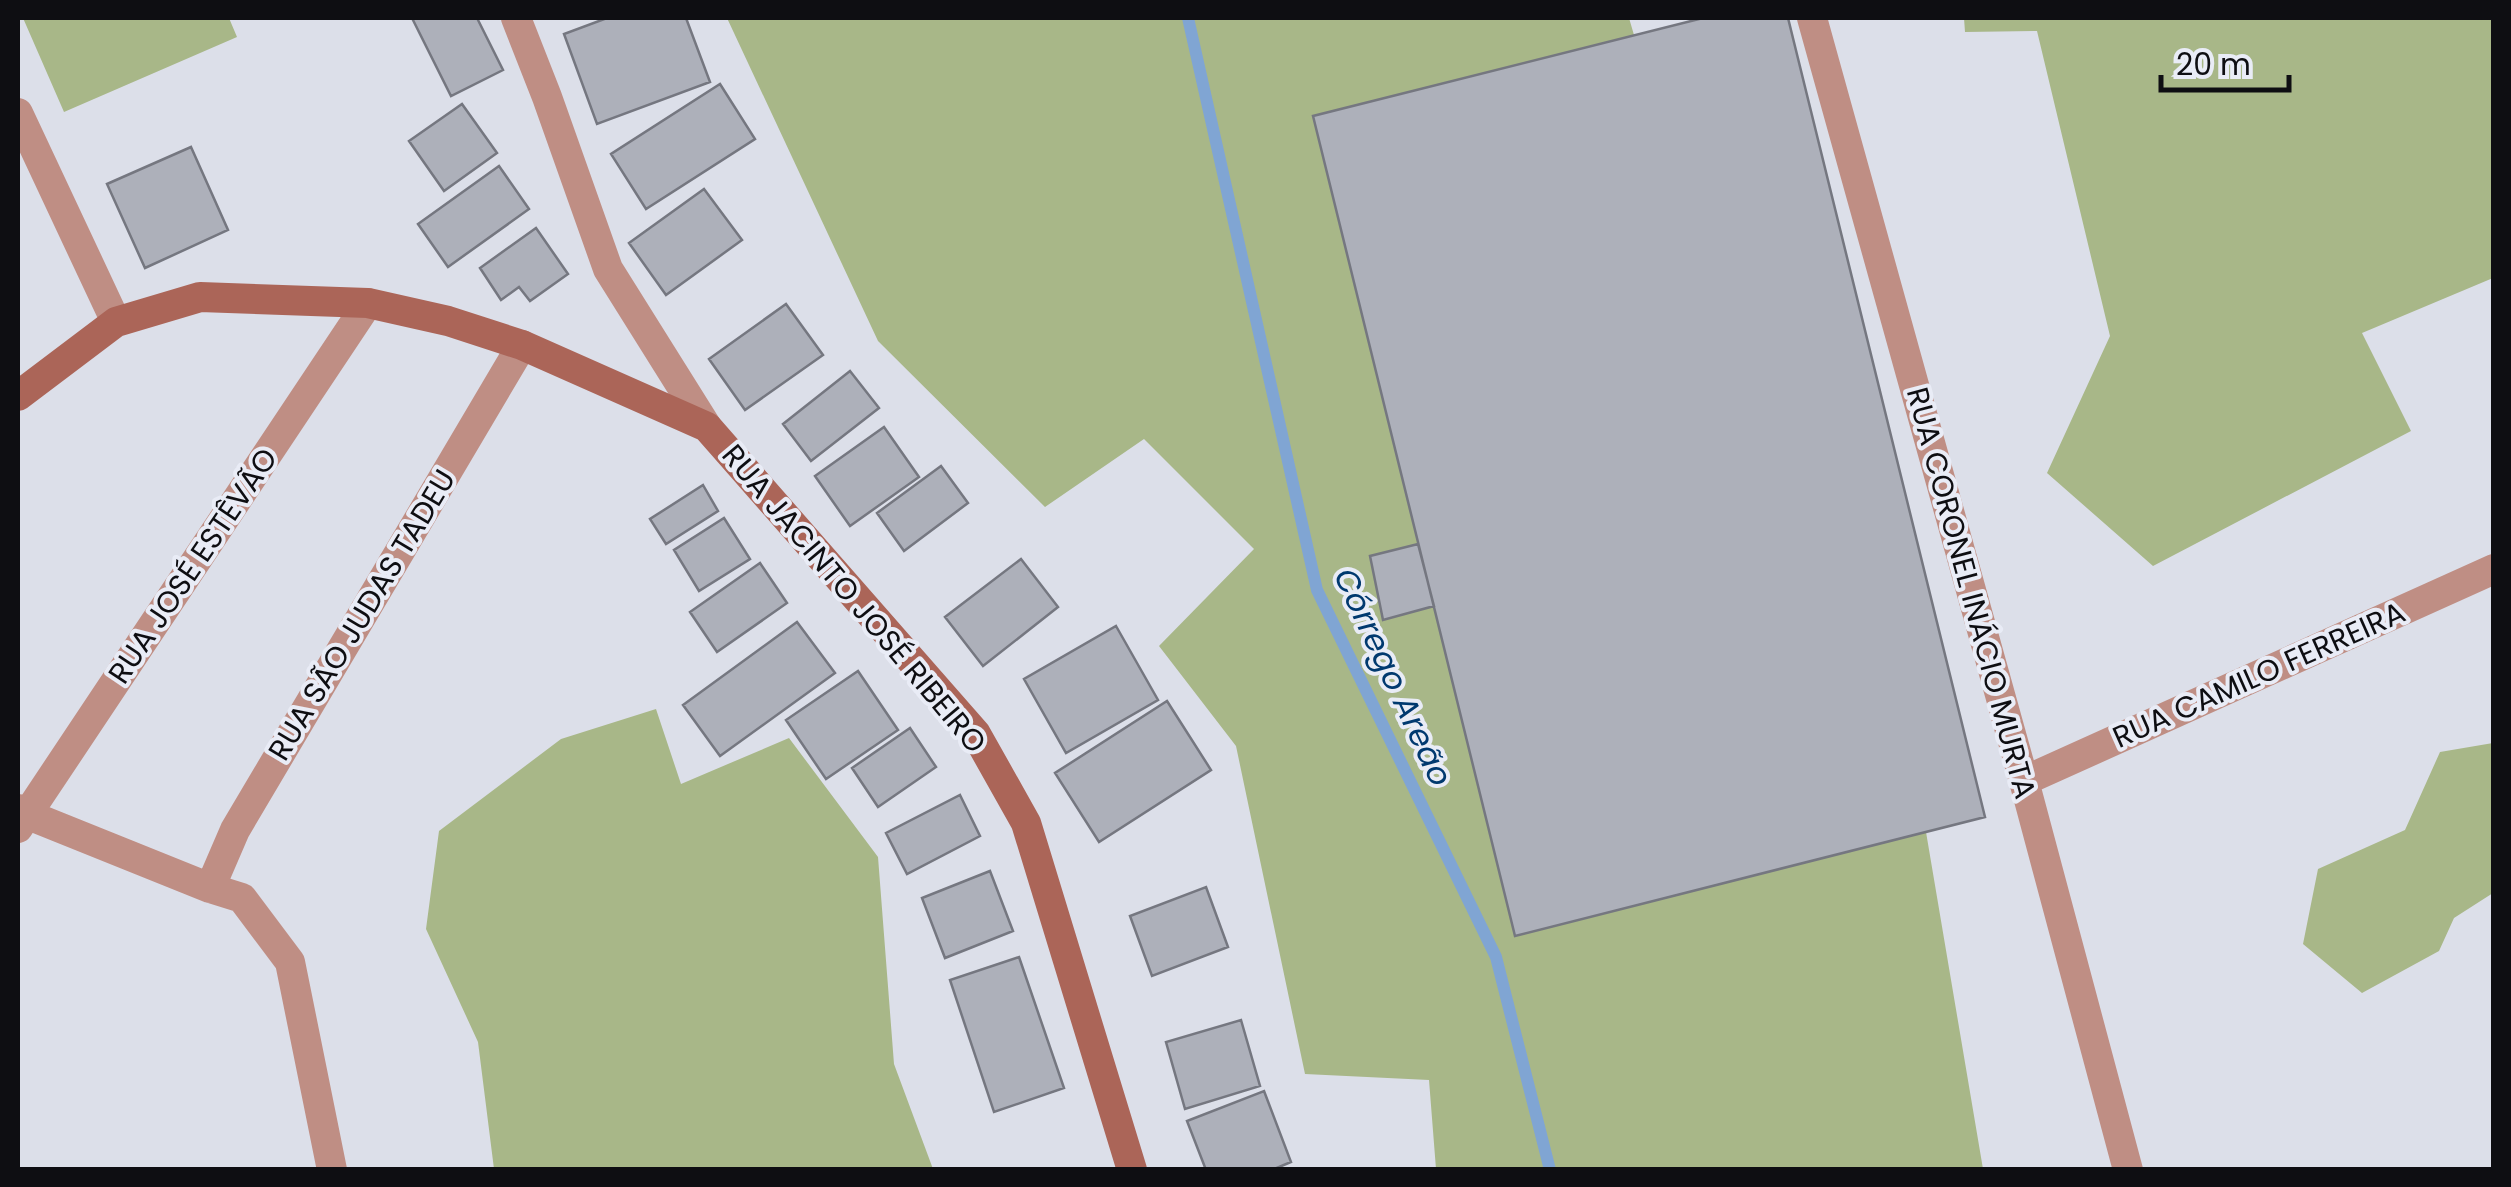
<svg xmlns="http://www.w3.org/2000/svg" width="2511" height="1187" viewBox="0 0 2511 1187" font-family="Poppins,sans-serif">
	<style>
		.green { fill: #a8b788 }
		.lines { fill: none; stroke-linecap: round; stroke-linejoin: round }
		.stream { stroke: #80a5d3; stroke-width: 12 }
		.building { fill: #adb0ba; stroke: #757780; stroke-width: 2.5 }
		.minor { stroke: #bf8e84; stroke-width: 30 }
		.secondary { stroke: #ab6558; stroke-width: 30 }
		.labels { text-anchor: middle; stroke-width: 8; stroke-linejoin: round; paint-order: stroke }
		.street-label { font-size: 30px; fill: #0e0e12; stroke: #e9ecf6 }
		.water-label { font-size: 32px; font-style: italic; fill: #00396f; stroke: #e9ecf6 }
	</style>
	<rect width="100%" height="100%" fill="#dcdfe9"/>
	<!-- green -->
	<path class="green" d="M23,18h206l8,19 -173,75z
		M727,18h902l5,17 -321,82 202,818 411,-103 57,337h-547l-7,-89 -124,-6 -69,-328 -77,-100 95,-97 -110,-110 -99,68 -167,-166z
		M1964,18h529v260l-131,55 49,98 -258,135 -106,-93 63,-137 -73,-305 -72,1z
		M656,709l25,75 108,-46 89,119 16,207 39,105h-439l-16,-127 -52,-113 13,-98 122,-92z
		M2493,743v150l-39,25 -15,33 -77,42 -59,-49 15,-75 87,-39 35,-78z"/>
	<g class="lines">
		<!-- stream -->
		<path class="stream" d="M1188,18l129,572 179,367 54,213"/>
	</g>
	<!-- building -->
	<path class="building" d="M412,18h65l26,52 -52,26z
		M607,18h79l24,64 -113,42 -33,-90z
		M1703,18h85l197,799 -470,119 -202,-820z
		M720,84l35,55 -109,70 -35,-55z
		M462,104l35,49 -53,38 -35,-50z
		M191,147l37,83 -83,38 -38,-84z
		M499,166l30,43 -81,58 -30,-43z
		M704,189l38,51 -76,55 -37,-52z
		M536,228l32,46 -38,27 -11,-14 -18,13 -21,-32z
		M786,304l37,51 -78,55 -36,-51z
		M850,371l29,37 -68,53 -28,-37z
		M884,427l35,50 -69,49 -35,-50z
		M941,466l27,37 -64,48 -27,-38z
		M703,485l15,26 -52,33 -16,-25z
		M724,518l26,41 -51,32 -25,-41z
		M1418,544l16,62 -51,14 -13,-64z
		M1021,559l37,48 -75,59 -38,-49z
		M760,563l27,40 -70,49 -27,-40z
		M797,622l38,51 -115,83 -37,-51z
		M1116,626l42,74 -92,53 -42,-74z
		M858,671l40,59 -72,49 -40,-59z
		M1167,701l44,69 -112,72 -44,-69z
		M910,728l26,39 -58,40 -26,-39z
		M960,795l20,41 -73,38 -21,-41z
		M990,871l23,60 -68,27 -23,-60z
		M1206,887l22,60 -76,29 -22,-60z
		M1019,957l45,131 -70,24 -44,-132z
		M1241,1020l19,66 -75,23 -19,-67z
		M1264,1091l27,71 -19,8h-66l-19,-49z"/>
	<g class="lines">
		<!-- minor -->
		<path class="minor" d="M516,18l31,79 61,172 99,158
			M1812,18l212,763 104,389
			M18,113l98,209
			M2024,781l470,-212
			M18,809l8,5 184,74 32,10 48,64 42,208
			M18,828l350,-525
			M210,888l25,-58 287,-485"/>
		<!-- secondary -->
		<path class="secondary" d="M18,396l98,-74 84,-25 168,6 80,18 74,24 185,82 269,307 50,89 106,347"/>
	</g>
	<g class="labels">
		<!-- street labels -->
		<g class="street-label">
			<text transform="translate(193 566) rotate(-56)" y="10">RUA JOSÉ ESTÊVÃO</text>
			<text transform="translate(1971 593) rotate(75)" y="10">RUA CORONEL INÁCIO MURTA</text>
			<text transform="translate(854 599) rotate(50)" y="10">RUA JACINTO JOSÉ RIBEIRO</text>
			<text transform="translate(362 615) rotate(-59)" y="10">RUA SÃO JUDAS TADEU</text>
			<text transform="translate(2259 675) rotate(-24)" y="10">RUA CAMILO FERREIRA</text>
		</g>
		<!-- water labels -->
		<g class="water-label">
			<text transform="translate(1393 677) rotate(65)" y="11">Córrego Areão</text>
		</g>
	</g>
	<!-- border -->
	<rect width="2511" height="1187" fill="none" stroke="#0e0e12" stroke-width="40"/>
	<!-- scale -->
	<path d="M2161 75v15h128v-15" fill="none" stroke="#0e0e12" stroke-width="5"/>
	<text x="2176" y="75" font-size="30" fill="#0e0e12" stroke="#e9ecf6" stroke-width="8" paint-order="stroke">20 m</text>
</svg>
